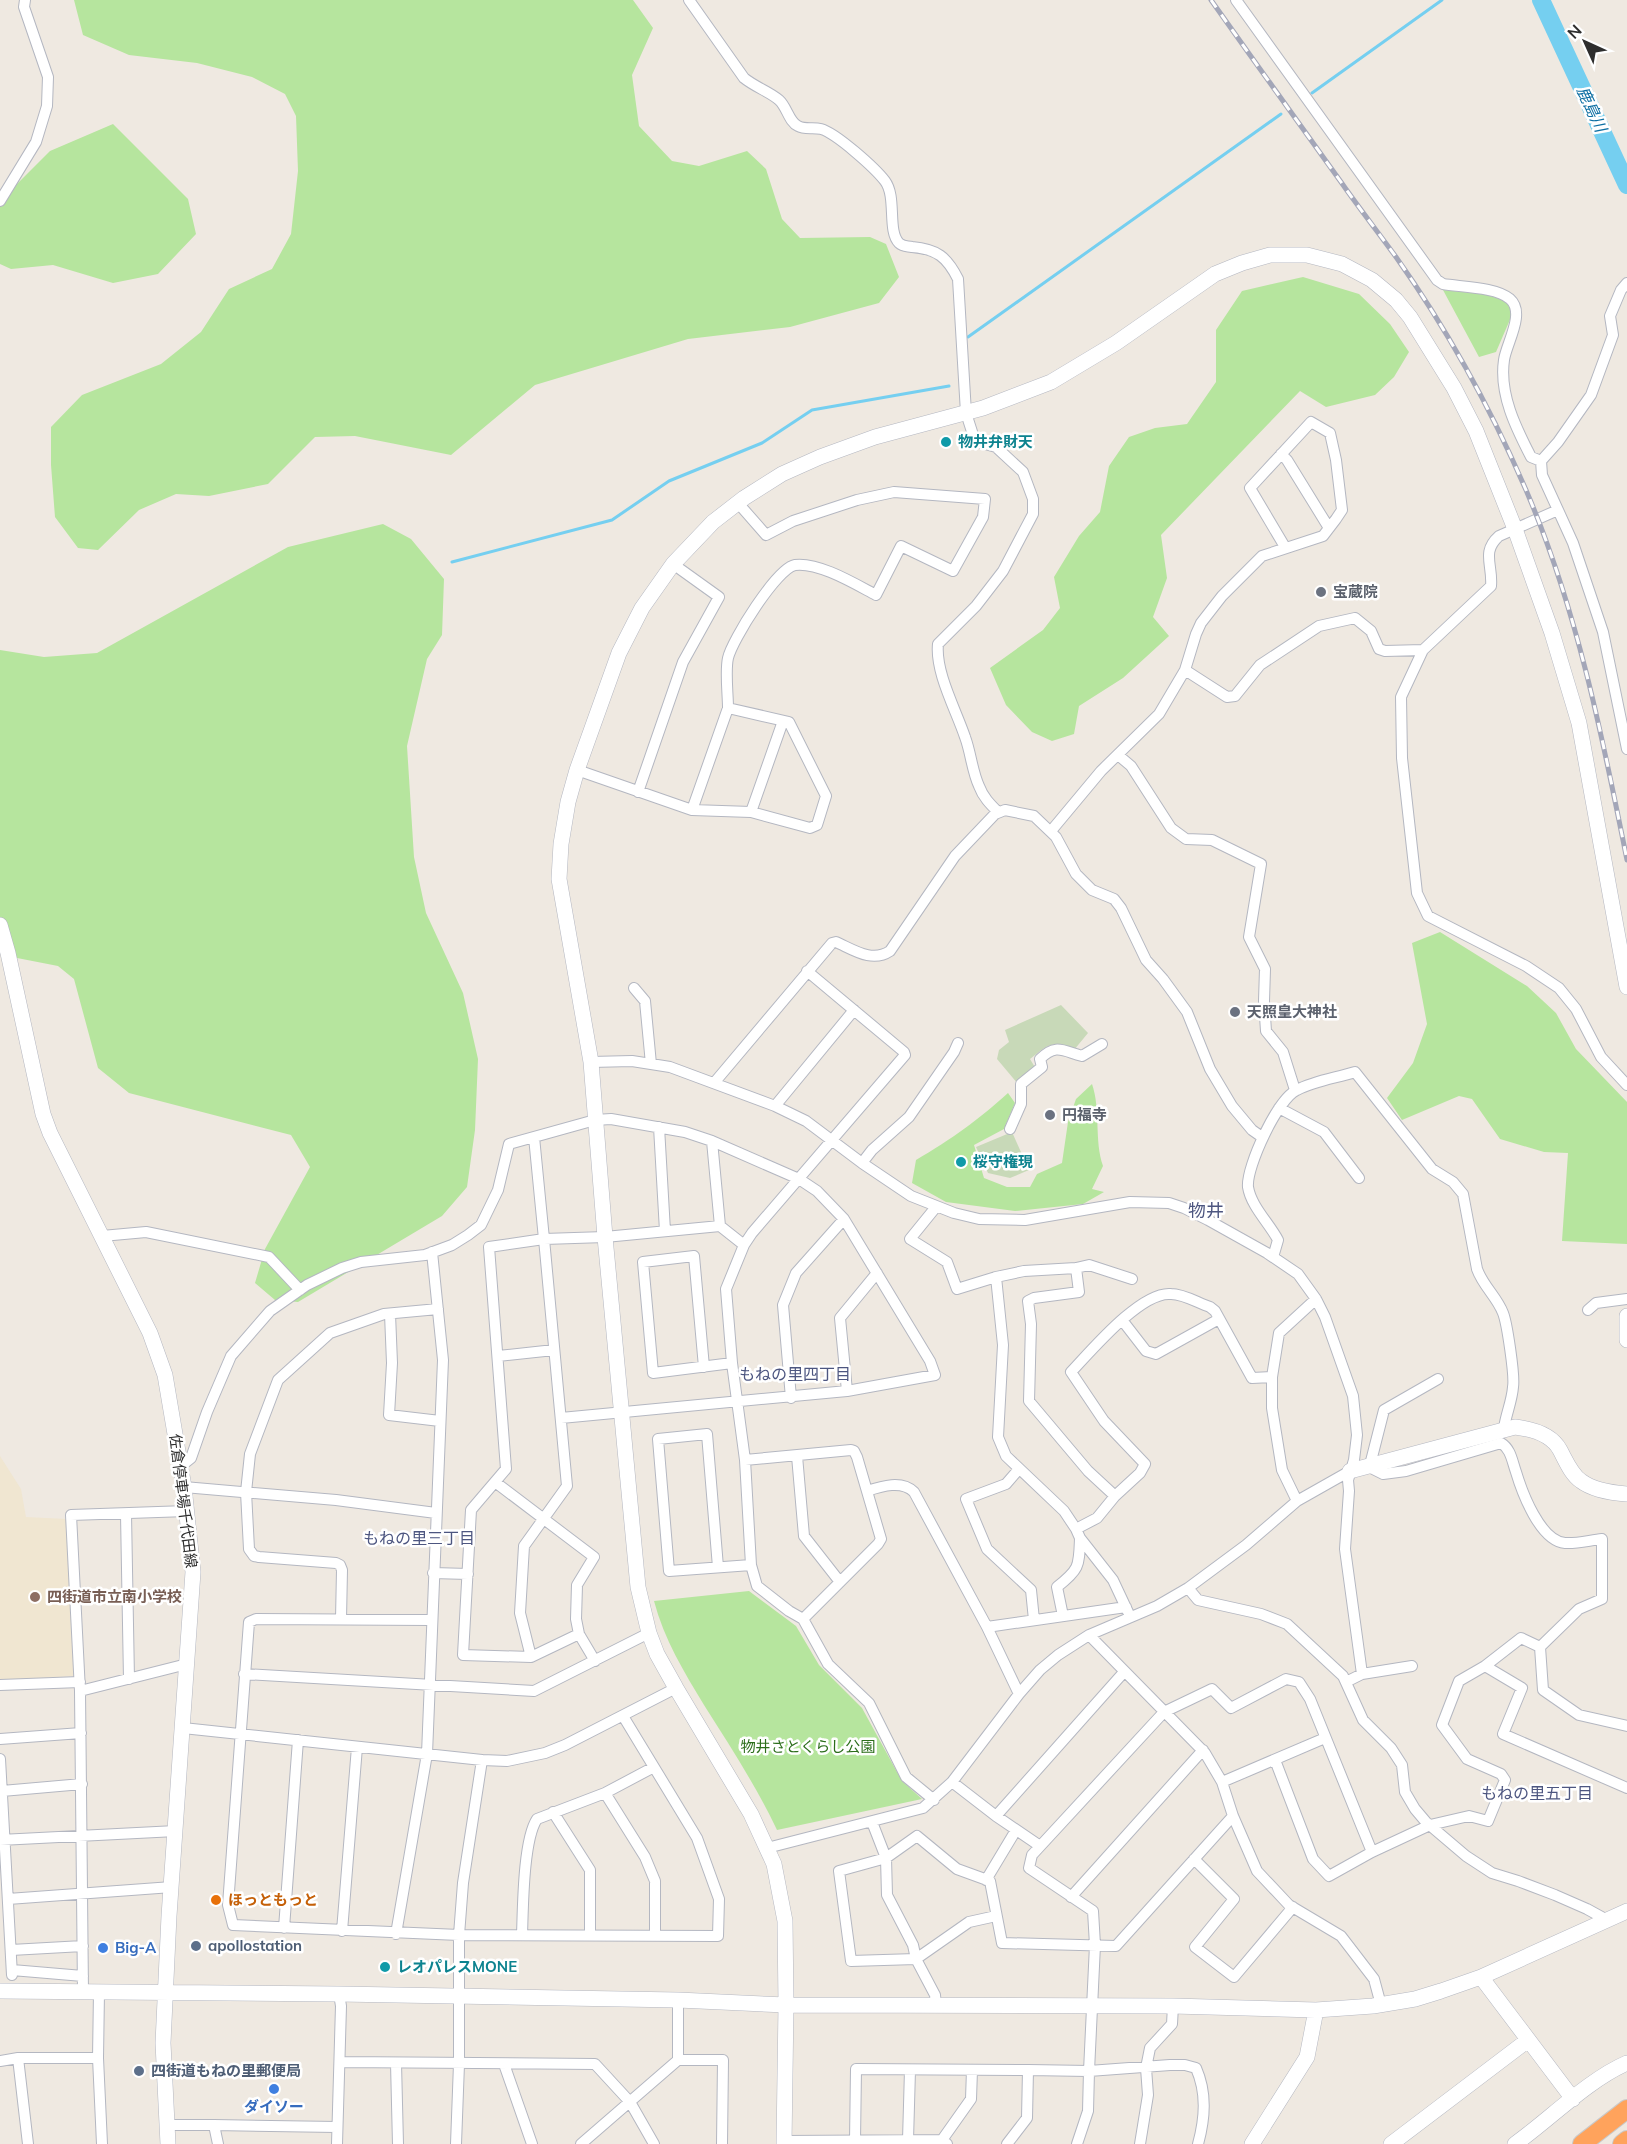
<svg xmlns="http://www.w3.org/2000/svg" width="1627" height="2144" viewBox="0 0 1627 2144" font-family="Mulish,'Noto Sans JP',sans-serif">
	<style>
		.education { fill: #f0e6d1 }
		.green { fill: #b6e59e }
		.cemetery { fill: #c8d9b8 }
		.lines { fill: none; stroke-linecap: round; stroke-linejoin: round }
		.stream { stroke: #75cff0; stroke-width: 3 }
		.river { stroke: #75cff0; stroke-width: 18 }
		.street-casing { stroke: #b4b7c1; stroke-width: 12 }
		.secondary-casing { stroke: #b4b7c1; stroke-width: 16 }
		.highway-casing { stroke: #c9c9c9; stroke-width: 20 }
		.street { stroke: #fff; stroke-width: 10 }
		.secondary { stroke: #fff; stroke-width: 15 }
		.highway { stroke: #ffa35c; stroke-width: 18 }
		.rail-casing { stroke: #a3a6b8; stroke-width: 5 }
		.rail { stroke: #fff; stroke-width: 3; stroke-dasharray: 9; stroke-linecap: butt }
		.culture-dot { fill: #0f9aa8; stroke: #fff; stroke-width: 2 }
		.worship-dot { fill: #6b7280; stroke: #fff; stroke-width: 2 }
		.education-dot { fill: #8d6e63; stroke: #fff; stroke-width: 2 }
		.food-dot { fill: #e8710a; stroke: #fff; stroke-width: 2 }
		.service-dot { fill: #5c6f8a; stroke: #fff; stroke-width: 2 }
		.shop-dot { fill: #3f7fe0; stroke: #fff; stroke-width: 2 }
		.labels { text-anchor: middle; stroke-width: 5; stroke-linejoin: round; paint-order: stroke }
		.culture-label { font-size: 15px; font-weight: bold; fill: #0d838f; stroke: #fff; text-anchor: start }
		.worship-label { font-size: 15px; font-weight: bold; fill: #5b616d; stroke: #fff; text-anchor: start }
		.street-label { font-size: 15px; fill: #2e2e2e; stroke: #fff }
		.education-label { font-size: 15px; font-weight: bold; fill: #785e54; stroke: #fff; text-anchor: start }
		.park-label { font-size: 15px; fill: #2c6e1b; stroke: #fff }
		.food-label { font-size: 15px; font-weight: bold; fill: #c56008; stroke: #fff; text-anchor: start }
		.service-label { font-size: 15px; font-weight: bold; fill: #4e5e75; stroke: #fff; text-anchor: start }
		.shop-label { font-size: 15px; font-weight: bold; fill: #366cbe; stroke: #fff; text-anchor: start }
		.water-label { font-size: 16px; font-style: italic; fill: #0d6fa3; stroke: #fff }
		.neighbourhood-label { font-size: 16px; fill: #4d5680; stroke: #fff }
		.quarter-label { font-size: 18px; fill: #4d5680; stroke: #fff }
	</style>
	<rect width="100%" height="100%" fill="#efe9e1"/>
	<!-- education -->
	<path class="education" d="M0,1456l21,33 5,28 41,2 7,157 -74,5z"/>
	<!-- green -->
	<path class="green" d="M74,0h559l20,28 -21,47 7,51 33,35 27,5 48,-15 19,18 16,50 18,19 70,-1 16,7 13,33 -20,26 -89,24 -102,12 -153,46 -84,70 -96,-19 -40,1 -47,47 -59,12 -33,-2 -37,16 -41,40 -20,-2 -23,-31 -4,-52v-38l31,-32 79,-31 40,-32 28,-43 43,-20 19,-35 7,-63 -2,-55 -11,-22 -33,-17 -55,-14 -68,-8 -46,-20z
		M113,124l75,75 8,35 -38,40 -45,9 -60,-18 -42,4 -11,-5v-63l50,-50z
		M1303,277l56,17 31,30 19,28 -15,25 -19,18 -49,12 -26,-16 -139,144 6,43 -14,39 16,19 -46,42 -44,28 -5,28 -22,7 -20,-9 -26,-27 -16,-37 53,-38 17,-22 -6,-31 25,-41 21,-24 9,-46 20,-29 26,-9 32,-4 29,-42v-52l26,-39z
		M1443,290l41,4 25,8 3,13 -16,37 -17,5z
		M383,524l28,15 33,40 -2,56 -15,24 -20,87 7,111 12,56 37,80 15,66 -3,71 -8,57 -25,29 -144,86 -23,-2 -20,-17 10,-34 45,-82 -19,-32 -162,-42 -31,-25 -24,-89 -16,-13 -46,-9 -12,-9v-298l44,7 53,-4 191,-106z
		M1440,932l87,54 29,27 20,36 51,53v142l-65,-3 6,-88 -24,-1 -44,-13 -28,-40 -13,-3 -57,24 -15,-22 26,-35 14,-39 -15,-81z
		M1092,1084c9,26 2,56 11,82l-11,23 12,3 -21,12 -68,7 -69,-9 -34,-19 4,-23c36,-21 62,-40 92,-67l7,10 -11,26 -30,16 10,33 23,9h23l7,-13 25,-11 6,-41 8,-23z
		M749,1591l47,35 23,39 43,43 40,73 20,18 -145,31c-21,-44 -47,-84 -73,-125 -20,-33 -40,-66 -50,-104z"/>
	<!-- cemetery -->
	<path class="cemetery" d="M1061,1005l27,28 -14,17c-23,-10 -25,-6 -44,9l6,10 -18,15 -21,-25 2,-9 10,-8 -4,-12z
		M1012,1132l17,38 -19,8 -22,-5 -12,-26z"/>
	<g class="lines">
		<!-- stream -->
		<path class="stream" d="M1312,93l130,-93
			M968,337l313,-223
			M452,562l160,-42 57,-39 93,-38 50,-33 137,-24"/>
		<!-- river -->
		<path class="river" d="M1541,0l86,185"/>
		<!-- street casing -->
		<g class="street-casing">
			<path id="street" d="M689,0l55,78c11,9 26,14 35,22 8,7 10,22 19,26 7,4 15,1 23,3 15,4 54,39 64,52 12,16 2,50 14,62 4,4 8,3 13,4 25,2 35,10 46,32l8,134 8,25 4,4 18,5 27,25 10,27v15l-30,57 -27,35 -38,38c-3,28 18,66 27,93 6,16 7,34 14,49 4,11 11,18 19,26
				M1236,0l201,280 6,4c18,3 54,3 67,15 16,14 -4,45 -6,61 -5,34 12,68 27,97l10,4
				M0,201l36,-59 11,-36 1,-29 -24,-70 1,-7
				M1627,283l-6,7 -11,26 3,19 -22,60 -33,47 -17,19 1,14 16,35 -59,26c-18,16 -6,29 -8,50l-68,64 -22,47 1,61 15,135 11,23 98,50 33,22 17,21 25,48 26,28
				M1281,454l6,6 42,68
				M1558,510l15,33 30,89 24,117
				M1185,670l42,27 8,-1 25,-31 59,-39 36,-8 16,13 8,18 6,2 38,-1
				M1118,755l13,11 40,62 15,11 26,1 49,24 -12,73 16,32 -1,32 2,30 17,21 12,38
				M577,770l115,40 59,2 59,16 7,-3 9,-29 -37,-74 -61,-14c0,-14 -3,-37 0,-50 4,-18 49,-90 67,-93 24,-3 60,19 81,30l25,-49 52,25 30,-54 2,-18 -91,-7 -37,8 -64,21 -27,14 -28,-32
				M638,792l45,-130 36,-65 -46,-33
				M692,810l36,-102
				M751,812l32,-91
				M1051,831l50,-60 58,-57 26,-44 11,-36 5,-11 21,-27 40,-40 61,-20 13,-17 6,-9 -6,-50 -6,-27 -19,-11 -61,66 35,59
				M634,988l11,13 6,63
				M591,1062l41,-1 38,6 105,39 31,15 56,42 49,33 43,17 25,6 46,1 105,-18 39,1 15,5 24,12 59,33 31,21 18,25 9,18 28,79 4,39 -3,25 -6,20 1,11 -4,58 17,125 -16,8
				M714,1083l118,-140 4,-1c18,8 36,21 54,9l65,-95 40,-42 10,-4 29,6 22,21 20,37 16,16 22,9 7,9 25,52 17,19 24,33 23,57 22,37 20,24 10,7
				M775,1106l79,-96
				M1279,1108l45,24 35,46
				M659,1127l6,104
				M1010,1129l11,-25v-20l21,-17 -2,-8c16,-16 23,-8 42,-3l20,-12
				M534,1137l10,102 61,-2 115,-11
				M712,1141l8,85 24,19
				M862,1163l10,-13 37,-33 45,-65 4,-9
				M936,1207l-26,32 37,23 10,27 39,-12
				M102,1236l44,-4 123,25 31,33
				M1273,1257l5,-17c-9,-17 -27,-34 -30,-53 -2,-20 30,-89 49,-97 17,-9 39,-12 58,-18l77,97 21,13 10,12 14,75c6,17 20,28 26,44 4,10 12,63 10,74 -1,14 -7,27 -9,41
				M1076,1268l3,24 -45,6 -6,3 3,23 -2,77 59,70 27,25
				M1132,1279l-43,-14 -13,3 -52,3 -28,6 7,68 -5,92 8,19 58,55 12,18 21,-11 18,-22 25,-23 5,-9 -41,-43 -33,-49c20,-21 70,-81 100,-78 13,0 27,9 39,13l5,4 37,67 20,-1
				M1588,1310l8,-7 31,-4
				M390,1314l2,49 -3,52 51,6
				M1122,1320l24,31 10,3 63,-35
				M498,1356l56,-6
				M704,1367l-10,-111 -51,6 10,111 79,-10
				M847,1391l-7,-73 37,-45
				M791,1398l-8,-93 13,-32 48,-54
				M797,1456l7,80 36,46
				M745,1460l106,-10 3,1 3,6 24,82 -3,5 -75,75 -14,-8 -32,-25 -6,-21 -6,-105 -13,-97 -6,-74 18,-44 8,-12 153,-178 -1,-3 -97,-81
				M1370,1465l14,-55 54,-31
				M181,1466l10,-8 16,-46 24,-56 39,-45 37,-26 35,-17 19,-6 64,-7 27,-10 16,-10 13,-10 17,-35 11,-46 86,-24 16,-1 74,13 27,9 87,38 18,12 27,28 86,142 5,14 -88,16 -286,27
				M1367,1466l16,8 23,-3 95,-28c10,6 11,18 15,29 6,20 24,69 49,71 11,1 26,-3 37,-4v60l-23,10 -39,38 3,43 36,25 48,11
				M1019,1469l-13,15 -40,15 21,50 44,41 3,30
				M495,1482l99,75 -17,28 -1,34 3,15
				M184,1487l152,13 100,13
				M867,1491c15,-5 35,-11 47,1l73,135 32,67
				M1297,1501l-15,-31 -10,-62v-31l7,-44 37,-34
				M126,1514l3,165
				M1076,1529l4,9 33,42 15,32
				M718,1567l-11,-133 -49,5 11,132 82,-6
				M433,1573l35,1
				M1188,1588l10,12 63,14 26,10 56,52 20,44 28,28 11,17 3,27 10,17 11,13 40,34 26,17 26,8 37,14 32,14 20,11
				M1063,1616l-6,-29c23,-18 22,-21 23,-49
				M341,1619l1,-49 -2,-5 -4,-2 -77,-6 -5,-1 -5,-7 -3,-57 4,-38 28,-74 52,-47 54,-19 54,-5
				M803,1619l25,45 41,39 37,74 28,23
				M431,1620l-175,-1 -7,3 -21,283 5,20 226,10 259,1 1,-37 -22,-61 -74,-122
				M987,1627l139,-20
				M1089,1635l116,118 17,29
				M531,1657l-11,-44 4,-67 43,-60 -23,-247 -55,8 17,222 -35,41 -8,145 68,2 48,-23 16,27
				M1485,1666l36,-28 19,9
				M244,1674l290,17 115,-58
				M1362,1674l50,-8
				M0,1685l80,-3
				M80,1691l107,-27
				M183,1728l299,32 25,1 38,-8 20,-8 111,-57
				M1325,1738l-103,44 11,34 24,55 32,34 52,31 33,43 7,26
				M0,1739l81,-6
				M0,1759l12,216
				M1275,1760l38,99 16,17 43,-24
				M952,1782l44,34 44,30
				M2,1791l80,-7
				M605,1793l40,64 10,24v54
				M553,1812l37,58v65
				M996,1816l128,-144
				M872,1822l14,36 1,37 26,50 3,14 19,36 1,10
				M0,1840l176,-9
				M767,1848l156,-40 29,-26 67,-88 21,-24 18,-15 31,-20 68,-29 31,-18 58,-43 51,-44 53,-30
				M1194,1859l40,40 -39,48 39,30 59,-70
				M986,1880l30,-50
				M1071,1897l132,-147
				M8,1899l164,-12
				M996,1916l-27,6 -53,37 -65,2 -12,-90 47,-13 31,-22 40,33 33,12 12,62 114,3 117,-130
				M284,1928l14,-188
				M342,1931l15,-184
				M396,1934l31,-180 16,-394 -11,-108
				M522,1935c1,-26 1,-95 15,-116l68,-26 49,-26
				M11,1950l72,-4
				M12,1970l71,6
				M83,1992l-3,-301 -9,-176 116,-4
				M99,1992l-1,66 4,86
				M18,2058l10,86
				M678,2060h45l-1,84
				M0,2061l18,-3h80
				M340,2062l255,2 35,38 24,42
				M396,2063l2,81
				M504,2064l28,80
				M1028,2070l61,1 -1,40 -11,33
				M167,2125h47
				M908,2140l2,-70
				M942,2140l29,-41 1,-29
				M784,2141l158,-1 5,4
				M855,2141l1,-72 172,1 -1,48 -20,26
				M218,2144l-4,-19 123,2
				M337,2144l4,-138 -2,-12
				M456,2144l3,-80v-129l4,-52 19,-123
				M581,2144l97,-84v-60
				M1140,2144l8,-49 -2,-27 4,-20 22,-24 1,-18
				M1198,2144c7,-26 9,-51 -2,-76l-11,-3h-15l-81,6 6,-126 -2,-34 -64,-43 3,-13 132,-143 48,-23 19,19 55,-29 13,3 11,17 62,153 58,-27 39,-9 19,5 17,-41 -4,-6 -34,-15 -25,-34 17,-44 26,-15 37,22 -19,46 124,54"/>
		</g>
		<!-- secondary casing -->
		<g class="secondary-casing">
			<path id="secondary" d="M0,925l8,28 35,161 7,19 100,200 15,42 19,112 9,85 -24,344 -6,127 5,101
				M1627,1316v24
				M1350,1471l165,-44c17,2 37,8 45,23 6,11 11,24 21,31 12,9 32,12 46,13
				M1481,1977l92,122
				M0,1991l339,3 339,6 108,5 387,1 143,4 57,-4 42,-7 26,-8 40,-14 146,-66
				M784,2144l2,-139 -1,-84 -11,-57 -23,-50 -75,-126 -19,-34 -8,-21 -11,-46 -33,-350 -14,-175 -32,-183 2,-35 7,-42 9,-32 42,-117 23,-45 31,-44 40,-42 31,-24 38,-24 38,-17 55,-20 108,-29 68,-26 65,-39 99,-69 27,-11 28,-8h37l35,9 30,16 24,20 14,17 44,71 22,43 39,98 37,104 27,90 48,264
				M1252,2144l55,-87 9,-47
				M1391,2144l137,-104
				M1515,2144c35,-25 73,-64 112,-81"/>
		</g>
		<!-- highway casing -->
		<g class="highway-casing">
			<path id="highway" d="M1582,2144l45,-35
				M1622,2144l5,-4"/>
		</g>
		<!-- street -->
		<use href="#street" class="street"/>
		<!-- secondary -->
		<use href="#secondary" class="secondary"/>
		<!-- highway -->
		<use href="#highway" class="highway"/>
		<!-- rail casing -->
		<g class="rail-casing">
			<path id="rail" d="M1211,0c43,61 87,122 130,182 18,26 37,50 55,75 51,72 95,152 130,233 51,119 76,245 101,370"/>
		</g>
		<!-- rail -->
		<use href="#rail" class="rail"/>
	</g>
	<!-- markers -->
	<g class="culture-dot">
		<circle cx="946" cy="442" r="6"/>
		<circle cx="961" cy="1162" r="6"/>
		<circle cx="385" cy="1967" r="6"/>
	</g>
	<g class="worship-dot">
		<circle cx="1321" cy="592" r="6"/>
		<circle cx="1235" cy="1012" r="6"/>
		<circle cx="1050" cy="1115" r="6"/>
	</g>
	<circle class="education-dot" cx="35" cy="1597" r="6"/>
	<circle class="food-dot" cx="216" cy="1900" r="6"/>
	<g class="service-dot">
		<circle cx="196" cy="1946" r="6"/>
		<circle cx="139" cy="2071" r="6"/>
	</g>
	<g class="shop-dot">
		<circle cx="103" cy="1948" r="6"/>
		<circle cx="274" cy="2089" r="6"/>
	</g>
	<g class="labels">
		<!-- culture labels -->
		<g class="culture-label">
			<text x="958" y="447">物井弁財天</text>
			<text x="973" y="1167">桜守権現</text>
			<text x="397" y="1972">レオパレスMONE</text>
		</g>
		<!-- worship labels -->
		<g class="worship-label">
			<text x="1333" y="597">宝蔵院</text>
			<text x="1247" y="1017">天照皇大神社</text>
			<text x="1062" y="1120">円福寺</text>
		</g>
		<!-- street labels -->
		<g class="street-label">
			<text transform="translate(183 1501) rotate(83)" y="5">佐倉停車場千代田線</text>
		</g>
		<!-- education labels -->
		<g class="education-label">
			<text x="47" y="1602">四街道市立南小学校</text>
		</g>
		<!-- park labels -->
		<g class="park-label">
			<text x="808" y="1752">物井さとくらし公園</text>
		</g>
		<!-- food labels -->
		<g class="food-label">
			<text x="228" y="1905">ほっともっと</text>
		</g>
		<!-- service labels -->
		<g class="service-label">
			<text x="208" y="1951">apollostation</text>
			<text x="151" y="2076">四街道もねの里郵便局</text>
		</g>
		<!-- shop labels -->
		<g class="shop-label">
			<text x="115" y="1953">Big-A</text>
			<text x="274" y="2112" text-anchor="middle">ダイソー</text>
		</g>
		<!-- water labels -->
		<g class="water-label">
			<text transform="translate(1592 109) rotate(65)" y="6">鹿島川</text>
		</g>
		<!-- neighbourhood labels -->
		<g class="neighbourhood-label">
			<text x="795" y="1380">もねの里四丁目</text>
			<text x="419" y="1544">もねの里三丁目</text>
			<text x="1537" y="1799">もねの里五丁目</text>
		</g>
		<!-- quarter labels -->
		<g class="quarter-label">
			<text x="1206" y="1217">物井</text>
		</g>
	</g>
	<!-- north arrow -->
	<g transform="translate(1585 42) rotate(315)" stroke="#ffffff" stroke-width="4.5" paint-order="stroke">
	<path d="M0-4.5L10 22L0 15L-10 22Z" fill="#2e2e2e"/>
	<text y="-9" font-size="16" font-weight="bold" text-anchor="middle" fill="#2e2e2e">N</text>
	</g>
</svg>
